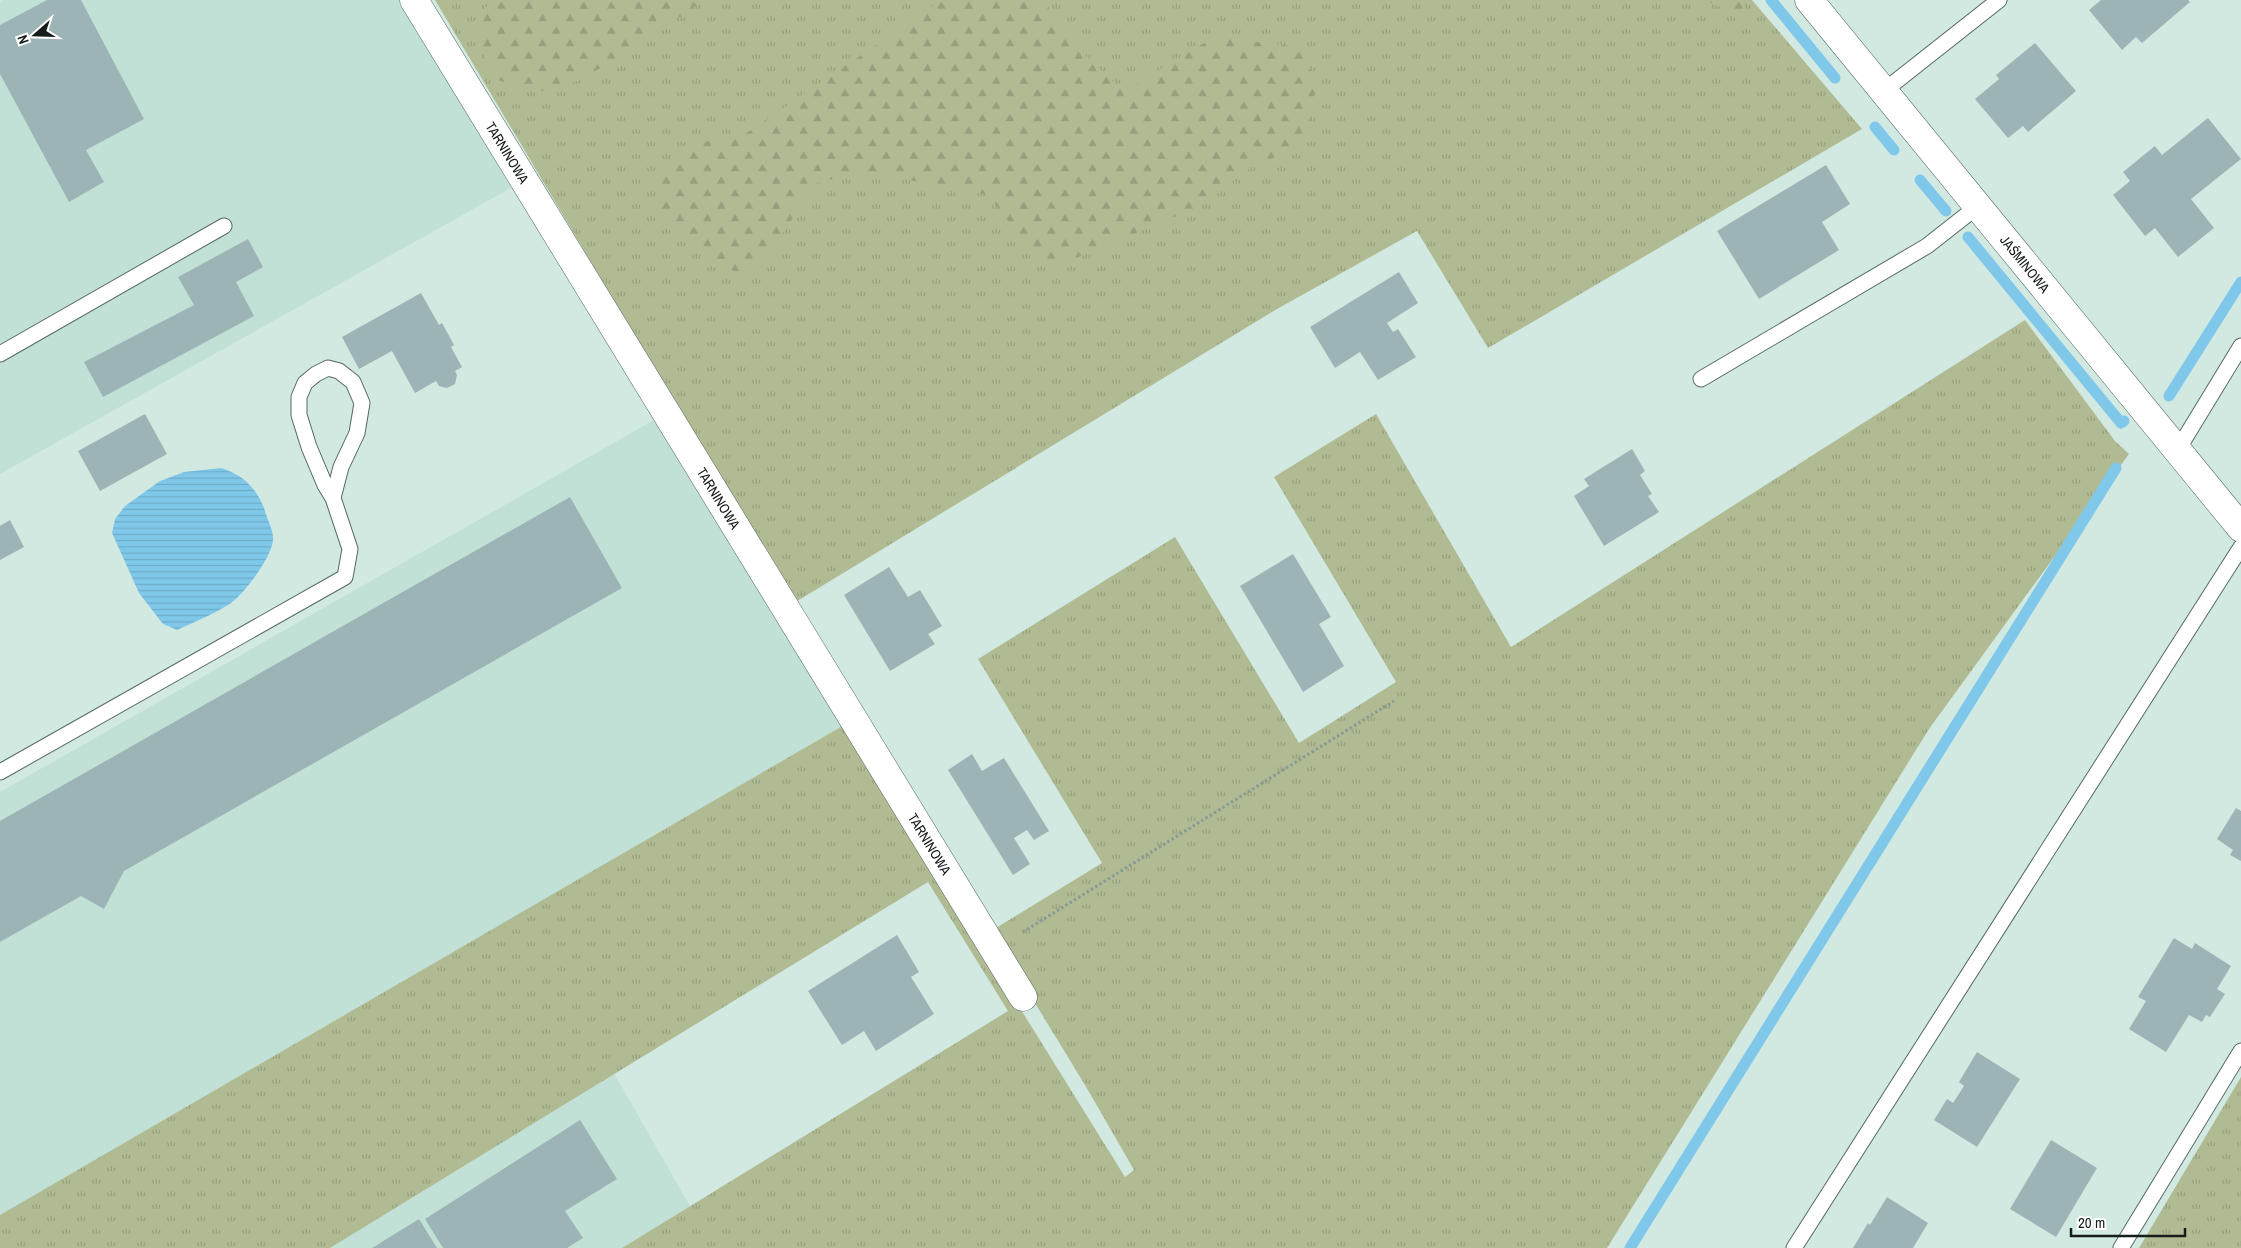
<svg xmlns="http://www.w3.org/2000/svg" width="2241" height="1248" viewBox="0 0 2241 1248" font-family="'Archivo Narrow',sans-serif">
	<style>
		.built { fill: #c1e1d7 }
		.grass { fill: url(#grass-tufts) }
		.forest { fill: url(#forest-firs) }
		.water { fill: url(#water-rules) }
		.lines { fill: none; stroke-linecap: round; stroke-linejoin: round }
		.stream { stroke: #80c8ea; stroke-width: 11 }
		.building { fill: #9db4b6 }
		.lane-casing { stroke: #556962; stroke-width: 17 }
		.street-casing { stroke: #556962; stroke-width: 29 }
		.path { stroke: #889a94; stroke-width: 3; stroke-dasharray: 2.5 2.5; stroke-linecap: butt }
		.lane { stroke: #fff; stroke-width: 15 }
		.street { stroke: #fff; stroke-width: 28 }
		.labels { text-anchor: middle; stroke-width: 5; stroke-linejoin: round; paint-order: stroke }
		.street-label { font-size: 14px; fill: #151d1a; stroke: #fff }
	</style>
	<defs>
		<pattern id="grass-tufts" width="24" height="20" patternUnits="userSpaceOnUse" patternTransform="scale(1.25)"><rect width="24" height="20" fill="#b1bb93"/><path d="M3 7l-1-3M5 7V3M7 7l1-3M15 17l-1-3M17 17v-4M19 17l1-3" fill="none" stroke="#97a07e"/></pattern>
		<pattern id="forest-firs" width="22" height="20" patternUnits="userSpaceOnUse" patternTransform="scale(1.25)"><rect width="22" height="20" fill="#b1bb93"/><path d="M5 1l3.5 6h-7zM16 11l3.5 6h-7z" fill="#97a07e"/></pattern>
		<pattern id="water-rules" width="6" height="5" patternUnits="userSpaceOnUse" patternTransform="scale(1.25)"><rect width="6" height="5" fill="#80c8ea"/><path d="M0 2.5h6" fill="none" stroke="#6eabc8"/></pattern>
	</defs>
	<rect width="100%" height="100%" fill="#d2e9e2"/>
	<!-- built -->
	<path class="built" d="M3,0h398l110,188 -511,286v-472z
		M654,420l190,305 -844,490v-423z
		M614,1073l76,133 -68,42h-293z"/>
	<!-- grass -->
	<path class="grass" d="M435,0h1317l110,129 -374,219 -71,-117 -140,78 -483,294z
		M2025,320l90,121 14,13 -200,275 -322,519h-985l386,-237 -80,-129 -598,366h-330v-33l844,-490 281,452 9,-7 -49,-85 -94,-154 111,-68 -124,-204 197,-122 124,206 97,-61 -122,-205 102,-63 135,233z
		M2241,1077v171h-102z"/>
	<!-- forest -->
	<path class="forest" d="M495,0h209l-74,52 -53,29 -38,11 -42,-12 -20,-39 3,-29z
		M942,0h101l46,60 35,31 90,-54 85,10 17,35 -6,39 -13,27 -48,20 -48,38 -154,64 -59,-75 -127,-24 -46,13 -61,93 -44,-14 -51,-48v-30l34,-41 52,-10z
		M1704,0h41v17z"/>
	<!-- water -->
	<path class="water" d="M221,468c21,6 37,21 44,43 2,8 9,20 8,29 -1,17 -30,56 -45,65 -16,10 -34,17 -51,25l-14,-6 -24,-31 -27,-60 3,-14 10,-13 35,-25 24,-9z"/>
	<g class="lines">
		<!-- stream -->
		<path class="stream" d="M1771,0l64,78
			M1875,127l19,23
			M1920,180l26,31
			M1968,237l153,186 3,-2
			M2169,396l72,-114
			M1630,1248l486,-780"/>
	</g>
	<!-- building -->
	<path class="building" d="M47,0h34l63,119 -58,31 18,32 -35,20 -69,-128v-49z
		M2101,0h87l2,2 -48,41 -6,-6 -14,13 -33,-40z
		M2035,43l41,48 -48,41 -5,-6 -15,12 -33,-39 24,-20 -3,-4z
		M2208,118l33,41 -50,40 23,29 -36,29 -23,-29 -10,8 -32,-41 17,-14 -7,-9 32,-26 7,9z
		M1826,165l24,39 -28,18 17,28 -80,49 -42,-68z
		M248,239l15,28 -27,15 18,34 -151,81 -19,-35 110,-57 -16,-28z
		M1399,272l19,31 -31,20 6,9 5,-3 18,28 -38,23 -18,-28 -25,16 -25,-41z
		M421,293l18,32 3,-2 12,22 -3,2 11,20 -7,4 2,4 -2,9 -8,4 -8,-2 -3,-5 -21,12 -23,-42 -33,18 -17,-32z
		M145,414l22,40 -67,37 -22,-40z
		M1632,449l13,22 -5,4 12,19 -4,2 11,16 -55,34 -30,-50 15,-10 -5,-7z
		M570,497l52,91 -498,283 -20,38 -23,-13 -81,46v-121z
		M10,520l14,27 -24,13v-34z
		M1293,554l38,63 -12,7 25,42 -41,26 -63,-106z
		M889,567l19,30 12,-7 22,36 -14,8 7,10 -45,27 -46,-76z
		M972,754l10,17 22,-13 45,73 -15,9 -7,-10 -13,8 16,26 -17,11 -65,-105z
		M2236,808l5,3v50l-11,-6 3,-5 -16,-11z
		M897,935l22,37 -8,5 23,37 -58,37 -12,-20 -22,14 -34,-54z
		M2174,938l18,11 3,-6 36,23 -14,23 8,5 -15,23 -4,-2 -4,7 -13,-7 -23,37 -37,-23 17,-28 -8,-4z
		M1977,1052l43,27 -43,68 -43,-27 13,-21 6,4 11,-17 -5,-4z
		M580,1120l37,59 -52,32 18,27 -16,10h-124l-18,-29z
		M2051,1140l46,28 -41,69 -46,-28z
		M1887,1197l41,26 -15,25h-60l15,-25 2,2z
		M419,1219l18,29h-65z"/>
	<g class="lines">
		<!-- lane casing -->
		<g class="lane-casing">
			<path id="lane" d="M1885,90l114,-90
				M0,354l224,-128
				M1701,379l226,-133 51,-40
				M2177,451l64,-105
				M0,772l345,-195 5,-28 -17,-51 -8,-13 -16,-38 -10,-32v-18l6,-14 11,-9 12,-6 11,3 14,11 9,21 -5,30 -16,34 -8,31
				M1794,1248l447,-701
				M2121,1248l120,-197"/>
		</g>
		<!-- street casing -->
		<g class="street-casing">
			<g id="street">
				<path id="s1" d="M414,0l609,997"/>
				<path id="s2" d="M1809,0l432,528"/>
			</g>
		</g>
		<!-- path -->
		<path class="path" d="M1023,932l371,-231"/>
		<!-- lane -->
		<use href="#lane" class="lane"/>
		<!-- street -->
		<use href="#street" class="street"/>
	</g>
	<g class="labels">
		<!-- street labels -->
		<g class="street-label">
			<text dy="5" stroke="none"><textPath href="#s1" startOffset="179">TARNINOWA</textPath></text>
			<text dy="5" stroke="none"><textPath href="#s2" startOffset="341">JAŚMINOWA</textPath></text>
			<text dy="5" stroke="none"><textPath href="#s1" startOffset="584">TARNINOWA</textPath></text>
			<text dy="5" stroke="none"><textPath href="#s1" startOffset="989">TARNINOWA</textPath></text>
		</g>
	</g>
	<!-- north arrow -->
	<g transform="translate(35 35) rotate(250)" stroke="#ffffff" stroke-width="4" paint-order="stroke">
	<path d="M0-4L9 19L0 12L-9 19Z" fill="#151d1a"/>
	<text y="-8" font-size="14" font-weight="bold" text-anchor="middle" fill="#151d1a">N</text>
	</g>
	<!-- scale -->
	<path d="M2071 1228v8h114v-8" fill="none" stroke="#151d1a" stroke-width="2.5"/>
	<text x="2078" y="1228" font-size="15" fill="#151d1a" stroke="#ffffff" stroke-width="4" paint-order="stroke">20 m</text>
</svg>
